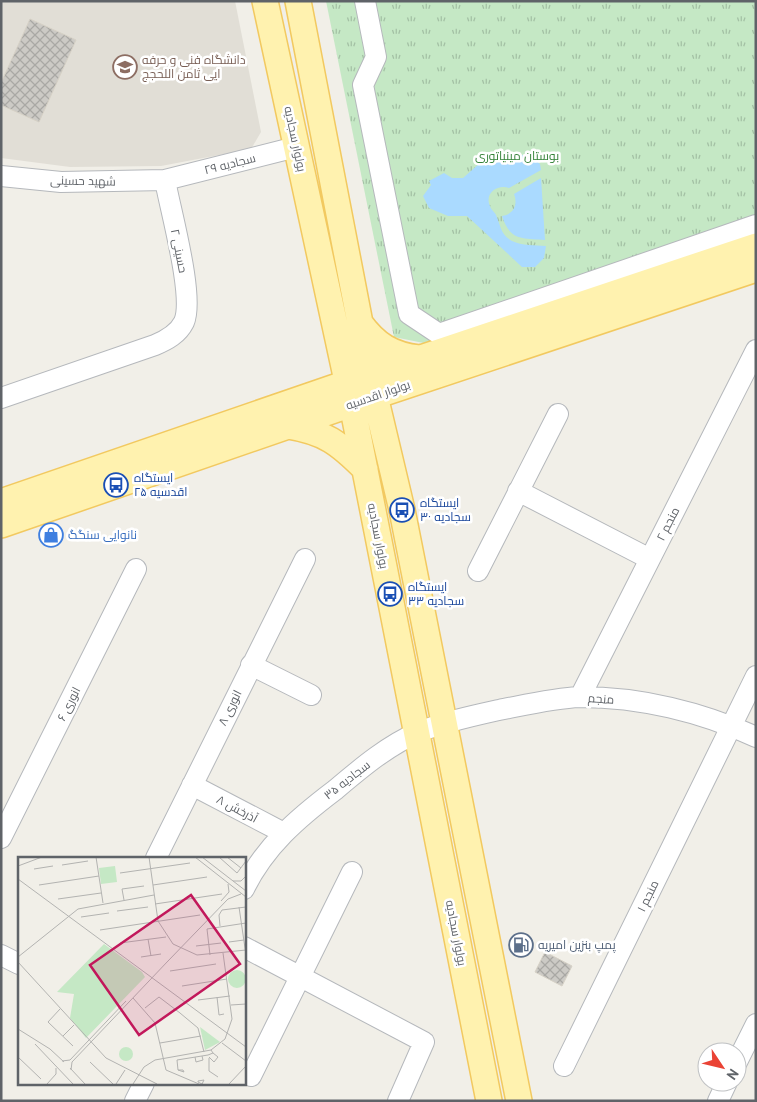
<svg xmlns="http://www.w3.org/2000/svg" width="757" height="1102" viewBox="0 0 757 1102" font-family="'PT Sans',Cairo,sans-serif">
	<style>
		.education { fill: #e1ded6 }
		.park { fill: url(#park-tufts) }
		.water { fill: #aadaff }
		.building { fill: url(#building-cross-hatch); stroke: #d6d1c6 }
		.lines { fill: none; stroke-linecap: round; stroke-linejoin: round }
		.minor-casing { stroke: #b5b8bc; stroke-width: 22 }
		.major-casing { stroke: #f2c960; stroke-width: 28 }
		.minor { stroke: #fff; stroke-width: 20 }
		.major { stroke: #fff2af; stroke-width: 25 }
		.labels { text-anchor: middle; stroke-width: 5; stroke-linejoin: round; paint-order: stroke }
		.education-label { font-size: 12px; fill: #785e54; stroke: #fff; text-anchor: start }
		.street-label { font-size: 12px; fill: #5f6368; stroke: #fff }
		.park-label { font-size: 12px; fill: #348238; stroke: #fff }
		.transit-label { font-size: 12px; fill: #164399; stroke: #fff; text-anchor: start }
		.shop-label { font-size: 12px; fill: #366cbe; stroke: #fff; text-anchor: start }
		.service-label { font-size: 12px; fill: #4e5e75; stroke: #fff; text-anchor: start }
		.inset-road { fill: none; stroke: #b3b3b1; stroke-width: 1 }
		.view { fill: #c2185b; fill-opacity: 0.15; stroke: #c2185b; stroke-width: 2.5 }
		.inset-edge { fill: none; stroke: #5f6368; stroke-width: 2.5 }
	</style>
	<defs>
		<pattern id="park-tufts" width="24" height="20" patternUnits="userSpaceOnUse" patternTransform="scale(1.25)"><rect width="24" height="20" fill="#c5e8c5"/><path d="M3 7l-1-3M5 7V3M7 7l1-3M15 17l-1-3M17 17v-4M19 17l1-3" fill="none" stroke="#a3c0a4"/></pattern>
		<pattern id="building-cross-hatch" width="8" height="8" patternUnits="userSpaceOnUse" patternTransform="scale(1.25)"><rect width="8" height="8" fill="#cccac5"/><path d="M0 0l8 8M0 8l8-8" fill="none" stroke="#a9a8a4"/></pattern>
	</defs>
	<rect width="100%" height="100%" fill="#f1efe8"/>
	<!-- education -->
	<path class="education" d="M1,1h234l26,131 -10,17 -90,17 -91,1 -69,-9z"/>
	<!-- park -->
	<path class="park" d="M326,1h430v238l-313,108 -49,-10z"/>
	<!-- water -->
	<path class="water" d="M515,155h14l11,9 1,6 -32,18c-11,-4 -25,5 -19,18 1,4 5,6 6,9 5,11 4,19 16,26 10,5 23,4 34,5l-2,12 -9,9h-13l-55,-51h-19l-19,-8 -6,-12 8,-11 -2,-4 15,-8 8,5h11l25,-22 15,4z
		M541,178l4,62c-23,-2 -35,1 -43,-24 12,-2 16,-11 12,-22z"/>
	<!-- building -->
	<path class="building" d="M30,19l46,21 -37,82 -38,-17v-22z
		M545,952l27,14 -10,20 -27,-14z"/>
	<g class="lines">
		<!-- minor casing -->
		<g class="minor-casing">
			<path id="minor" d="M365,1l11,56 -13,28 46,229 30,20 317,-109
				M1,176l60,6 104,-2 131,-33
				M1,398l154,-53c12,-5 23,-11 29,-23 11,-25 -14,-113 -19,-142
				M518,491l132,68
				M478,571l80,-157
				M251,665l60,30
				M580,697l176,-347
				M192,785l90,47
				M1,838l135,-269
				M156,858l149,-299
				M244,889c21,-43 54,-71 91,-99 25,-21 53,-45 84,-58 25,-10 53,-16 80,-22 26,-5 55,-12 81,-13 60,0 122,15 176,40
				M244,947l180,95 -26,59
				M1,955l18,9
				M737,1062l19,-38
				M564,1066l192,-390
				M251,1076l101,-204
				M135,1101l9,-18
				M718,1101l9,-19"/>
		</g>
		<!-- major casing -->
		<g class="major-casing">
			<path id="major" d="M265,1l87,403 137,697
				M298,1l72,374 32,135 117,591
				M360,323c16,22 32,32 59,35
				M288,426c37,6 51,17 77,43
				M1,502l369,-127 386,-129
				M1,525l374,-129 381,-127"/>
		</g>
		<!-- minor -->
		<use href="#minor" class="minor"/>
		<!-- major -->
		<use href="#major" class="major"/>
	</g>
	<!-- icons -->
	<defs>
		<g id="university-ring" transform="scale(1.25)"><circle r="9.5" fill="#fff" stroke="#8d6e63" stroke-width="1.5"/><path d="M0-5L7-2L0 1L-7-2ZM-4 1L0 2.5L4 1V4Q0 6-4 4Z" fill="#8d6e63"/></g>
		<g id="bus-ring" transform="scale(1.25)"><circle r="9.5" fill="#fff" stroke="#1a4fb4" stroke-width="1.5"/><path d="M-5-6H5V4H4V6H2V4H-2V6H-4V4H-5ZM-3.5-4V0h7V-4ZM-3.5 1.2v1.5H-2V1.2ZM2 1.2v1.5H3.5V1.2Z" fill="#1a4fb4"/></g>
		<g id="shop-ring" transform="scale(1.25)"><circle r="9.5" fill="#fff" stroke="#3f7fe0" stroke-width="1.5"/><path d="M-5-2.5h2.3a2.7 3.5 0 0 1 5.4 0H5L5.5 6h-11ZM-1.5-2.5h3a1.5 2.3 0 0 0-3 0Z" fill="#3f7fe0"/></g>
		<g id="fuel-ring" transform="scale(1.25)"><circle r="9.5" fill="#fff" stroke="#5c6f8a" stroke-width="1.5"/><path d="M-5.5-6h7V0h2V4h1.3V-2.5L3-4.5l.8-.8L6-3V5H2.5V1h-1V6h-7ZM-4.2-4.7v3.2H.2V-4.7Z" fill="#5c6f8a"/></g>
	</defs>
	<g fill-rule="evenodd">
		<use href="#university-ring" x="125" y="67"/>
		<use href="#bus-ring" x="116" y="485"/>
		<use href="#bus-ring" x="402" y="510"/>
		<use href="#shop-ring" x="51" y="535"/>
		<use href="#bus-ring" x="390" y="594"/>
		<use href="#fuel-ring" x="521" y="945"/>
	</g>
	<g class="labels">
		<!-- education labels -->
		<g class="education-label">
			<text x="142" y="64">دانشگاه فنی و حرفه<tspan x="142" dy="14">ایی ثامن اللحجج</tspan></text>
		</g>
		<!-- street labels -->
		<g class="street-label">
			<text transform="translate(295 139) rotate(78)" y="4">بولوار سجادیه</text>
			<text transform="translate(230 164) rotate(-14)" y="4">سجادیه ۲۹</text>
			<text transform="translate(83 181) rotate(1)" y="4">شهید حسینی</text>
			<text transform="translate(179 251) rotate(79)" y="4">حسینی ۲</text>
			<text transform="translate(378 395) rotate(-19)" y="4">بولوار اقدسیه</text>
			<text transform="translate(668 524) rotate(-63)" y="4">منجم ۲</text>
			<text transform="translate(378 536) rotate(79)" y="4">بولوار سجادیه</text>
			<text transform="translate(601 699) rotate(4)" y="4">منجم</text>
			<text transform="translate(69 704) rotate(-63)" y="4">انوری ۶</text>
			<text transform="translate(230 708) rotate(-64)" y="4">انوری ۸</text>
			<text transform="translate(347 780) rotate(-38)" y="4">سجادیه ۳۵</text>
			<text transform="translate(237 809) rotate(28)" y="4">آذرخش ۸</text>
			<text transform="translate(648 896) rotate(-64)" y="4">منجم ۱</text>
			<text transform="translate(456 933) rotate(79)" y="4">بولوار سجادیه</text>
		</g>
		<!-- park labels -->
		<g class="park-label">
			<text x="517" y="160">بوستان مینیاتوری</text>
		</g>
		<!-- transit labels -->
		<g class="transit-label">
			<text x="134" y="482">ایستگاه<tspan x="134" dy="14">اقدسیه ۲۵</tspan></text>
			<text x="420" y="507">ایستگاه<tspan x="420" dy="14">سجادیه ۳۰</tspan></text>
			<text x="408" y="591">ایستگاه<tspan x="408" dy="14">سجادیه ۳۳</tspan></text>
		</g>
		<!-- shop labels -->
		<g class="shop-label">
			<text x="68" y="539">نانوایی سنگگ</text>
		</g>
		<!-- service labels -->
		<g class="service-label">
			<text x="538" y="949">پمپ بنزین امیریه</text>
		</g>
	</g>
	<!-- overview -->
	<g transform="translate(18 857)">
		<rect width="228" height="228" fill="#f1efe8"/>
		<path d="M97,9l2,16 -16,2 -2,-16zM86,87l38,28 3,5 -59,61 -16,-20 4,-24 -17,-2zM210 122a9 9 0 1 1 18 0a9 9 0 1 1-18 0ZM182,170l20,15 -15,8z" fill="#c5e8c5"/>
		<path d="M101 197a7 7 0 1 1 14 0a7 7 0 1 1-14 0Z" fill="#c5e8c5"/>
		<path class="inset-road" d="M78,0l7,46M131,0l9,64 15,23 24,11 49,-5M177,0l51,40M184,0l44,34M201,0l18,16 9,-12M209,0l14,11M44,8l26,-4M0,9l24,-9M16,12l19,-3M102,16l70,-10M0,22l228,168M215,24h8l5,-5M21,28l60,-9M135,28l54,-8M40,42l43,-6M106,43l-2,-11 22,-3M203,44l8,-9 -1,-8M137,47l67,-10M221,50l7,48M99,54l31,-4M63,60l28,-4M202,69l-1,-11 3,-5 24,-3M82,73l100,-15M130,82l3,17M211,85l15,-2M102,86l46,-6M178,89l25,-3M192,98l-3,-26 39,-6M0,100l60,-48 76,-14M123,100l20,-3M0,105l88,96 51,26M152,114l46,-7M164,129l45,-7M199,140l2,18 5,-1M115,141l22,25 11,47 33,14M180,143l32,-4M213,148l15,-1M127,151l14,-11 21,16 18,15 6,24M42,152l-12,13 25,24M0,172l32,20 14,13M45,179l11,-11M142,186l41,-7M204,186l24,18M17,187l38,40M0,200l23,22M177,200l1,5 7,-2 -1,-4M191,200l5,5 4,-5 -5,-4M191,201v13l9,6M44,204l8,-1 56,-59M72,205l23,22M52,211l15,16M53,213l1,-8 96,-101 60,-62 13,-5M160,213l6,2 -1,-2h-5l-1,-10 31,-5 5,-2 -2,-3M29,227l9,-10v-6M98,227l9,-14M115,227l11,-17 11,-7 56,-10 14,-11 7,-20 -9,-66M184,227l2,-4 -6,1v1l4,2h1M211,227l17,-18"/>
		<path class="view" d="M173,38l49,69 -101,71 -49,-70z"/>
		<rect width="228" height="228" class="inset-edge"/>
	</g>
	<!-- border -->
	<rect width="757" height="1102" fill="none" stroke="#5f6368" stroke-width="5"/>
	<!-- north arrow -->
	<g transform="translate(722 1067) rotate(125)"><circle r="24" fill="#ffffff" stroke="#bfc1c3"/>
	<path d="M0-4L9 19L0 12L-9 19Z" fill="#ea4335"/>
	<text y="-8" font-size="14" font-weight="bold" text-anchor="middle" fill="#5f6368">N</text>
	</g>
</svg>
